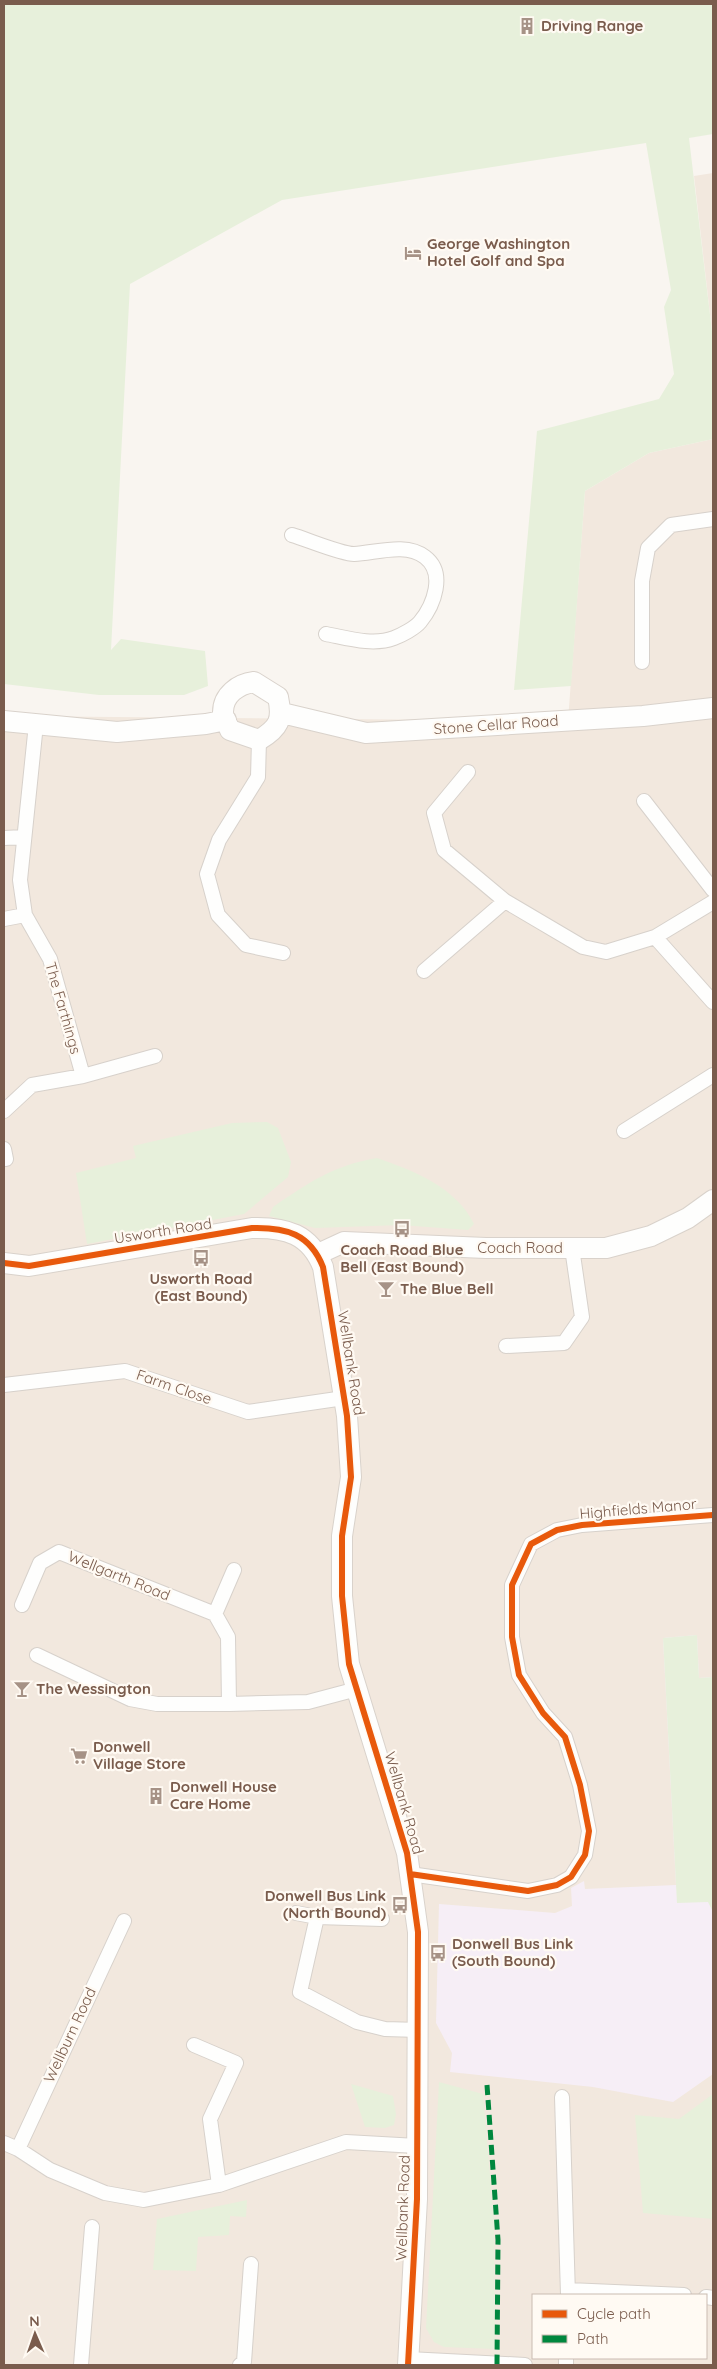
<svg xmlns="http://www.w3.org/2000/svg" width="717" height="2369" viewBox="0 0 717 2369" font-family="Quicksand,sans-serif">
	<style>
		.residential { fill: #f2e8de; fill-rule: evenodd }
		.education { fill: #f6eef6 }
		.green { fill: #e7f0db }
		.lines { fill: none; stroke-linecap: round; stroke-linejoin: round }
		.street-casing { stroke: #d7d1cb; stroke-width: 16 }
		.secondary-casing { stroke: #d9d2cb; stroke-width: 22 }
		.street { stroke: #fefefd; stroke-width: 14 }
		.secondary { stroke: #fefefd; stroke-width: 20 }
		.quiet { stroke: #00873e; stroke-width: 5; stroke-dasharray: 10 5; stroke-linecap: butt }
		.cycleway-casing { stroke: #fffaf3; stroke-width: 9 }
		.cycleway { stroke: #e8590c; stroke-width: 6 }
		.labels { text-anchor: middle; stroke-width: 4.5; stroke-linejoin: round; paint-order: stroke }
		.poi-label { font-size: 15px; font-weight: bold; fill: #7a5c4d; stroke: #fffaf3; text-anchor: start }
		.street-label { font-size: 15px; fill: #7a5c4d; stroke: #fffaf3 }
	</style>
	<rect width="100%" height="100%" fill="#f9f5f0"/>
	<!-- residential -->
	<path class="residential" d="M713,173v167l-19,-164z
		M713,439v1926h-709v-1649l564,5 17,-230 64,-38zM533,2295h173v63h-173z"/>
	<!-- education -->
	<path class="education" d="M697,1635l2,43 14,-1v397l-40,28 -80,-15 -143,-15 2,-19 -16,-30 3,-119 116,9 17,-7 -1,-18 13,-7 1,8 91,-4 -13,-247z"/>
	<!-- green -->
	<path class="green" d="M4,4h709v130l-24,4 24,202v99l-64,14 -64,38 -14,195 -57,4 23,-259 122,-32 15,-25 -10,-67 7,-17 -25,-147 -364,57 -152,84 -19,366 10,-11 84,12 3,35 -24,9h-85l-95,-11z
		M267,1122l11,6 13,34 -3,15 -44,37 -157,30 -11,-71 60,-15 -3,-12 99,-23z
		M377,1158c37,13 79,29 97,66l-6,6 -67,-5 -86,3 -46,-12 4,-9c35,-24 61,-42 104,-49z
		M697,1635l2,43 14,-1v235l-5,-10 -31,1 -14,-265z
		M439,2082l44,12 11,128 1,127 -51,-2 -10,-5 -8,-14z
		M351,2084l42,12 3,18 -2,11 -9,3 -20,-1z
		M713,2094v125l-70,-6 -8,-98 44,4z
		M247,2200l-1,17 -16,-1 -1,19 -31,2 -2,34 -43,-1 4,-51z"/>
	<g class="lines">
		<!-- street casing -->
		<g class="street-casing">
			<path id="street" d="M292,535c14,4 49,19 62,19 22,-1 52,-12 71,3 21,16 9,48 -5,65 -5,6 -18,13 -26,16 -21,8 -47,0 -68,-4
				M642,662v-81l6,-33 23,-23 42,-6
				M36,724l-16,156 5,35 25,44 33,117
				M259,740l-1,37 -39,63 -12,34 11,41 28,30 37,8
				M468,772l-34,41 10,37 61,51 78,46 23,5 49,-15 58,-35
				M644,801l69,89
				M4,838l20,-1
				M4,919l21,-4
				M655,937l58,65
				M424,971l81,-70
				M4,1111l28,-26 51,-9 72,-20
				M624,1131l89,-56
				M4,1149l2,10
				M506,1346l58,-3 18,-26 -10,-69
				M4,1385l121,-14 123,41 96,-14
				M22,1605l18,-42 19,-11 156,62 13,23 1,67 79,-2 49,-13
				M215,1614l19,-44
				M37,1655l93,44 27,5h72
				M410,1874l118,17 29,-6 14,-8 14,-22 4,-24 -9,-46 -15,-48 -22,-24 -24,-38 -7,-38v-52l19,-41 26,-14 25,-5 131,-10
				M296,1913l21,4
				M382,1919l-65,-2 -17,75 57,30 28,7 34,1
				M194,2045l42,18 -26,56 9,66
				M562,2097l6,198
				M4,2143l14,6 32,21 55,23 39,7 75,-15 127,-43 71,4
				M18,2149l106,-228
				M568,2290l116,5
				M706,2297l7,1
				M408,2359l117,6
				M81,2365l11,-138
				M240,2365l4,-3 7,-98
				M566,2365v-7"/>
		</g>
		<!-- secondary casing -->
		<g class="secondary-casing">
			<path id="secondary" d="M254,682l24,15c5,23 1,31 -19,43l-29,-10c-2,-5 -7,-12 -7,-18 0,-17 15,-28 31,-30z
				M282,713l84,20 277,-17 70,-8
				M4,721l113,11 89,-8 20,-4
				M318,1254l26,-12 142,6h120l45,-12 37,-18 25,-18
				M4,1263l25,3 223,-38c34,-1 58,6 71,39l24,149 4,61 -9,59v60l7,68 58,189 11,79 -1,267 -9,166"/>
		</g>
		<!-- street -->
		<use href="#street" class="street"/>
		<!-- secondary -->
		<use href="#secondary" class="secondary"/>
		<!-- quiet -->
		<path class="quiet" d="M487,2085l11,155 -1,125"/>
		<!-- cycleway casing -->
		<g class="cycleway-casing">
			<path id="cycleway" d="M4,1263l25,3 223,-38c34,-1 58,6 71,39l24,149 4,61 -9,59v60l7,68 58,189 11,79 -1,267 -9,166
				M410,1874l118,17 29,-6 14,-8 14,-22 4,-24 -9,-46 -15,-48 -22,-24 -24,-38 -7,-38v-52l19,-41 26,-14 25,-5 131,-10"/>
		</g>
		<!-- cycleway -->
		<use href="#cycleway" class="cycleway"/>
	</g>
	<!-- icons -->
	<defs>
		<g id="building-bare" transform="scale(1.35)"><path d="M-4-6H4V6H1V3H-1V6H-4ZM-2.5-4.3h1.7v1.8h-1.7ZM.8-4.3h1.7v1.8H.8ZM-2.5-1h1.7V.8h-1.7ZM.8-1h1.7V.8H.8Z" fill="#a69286" stroke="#fffaf3" stroke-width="2.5" paint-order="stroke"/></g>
		<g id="hotel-bare" transform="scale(1.35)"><path d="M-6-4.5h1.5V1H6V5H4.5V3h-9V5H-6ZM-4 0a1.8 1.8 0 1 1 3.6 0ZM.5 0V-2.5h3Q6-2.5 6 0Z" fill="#a69286" stroke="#fffaf3" stroke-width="2.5" paint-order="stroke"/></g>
		<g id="bus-bare" transform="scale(1.35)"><path d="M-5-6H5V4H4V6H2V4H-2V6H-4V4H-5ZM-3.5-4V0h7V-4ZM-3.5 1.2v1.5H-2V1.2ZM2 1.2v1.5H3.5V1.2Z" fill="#a69286" stroke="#fffaf3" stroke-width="2.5" paint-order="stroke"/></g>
		<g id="bar-bare" transform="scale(1.35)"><path d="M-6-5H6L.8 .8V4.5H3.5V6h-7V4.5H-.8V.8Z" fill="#a69286" stroke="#fffaf3" stroke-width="2.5" paint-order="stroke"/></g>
		<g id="supermarket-bare" transform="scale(1.35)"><path d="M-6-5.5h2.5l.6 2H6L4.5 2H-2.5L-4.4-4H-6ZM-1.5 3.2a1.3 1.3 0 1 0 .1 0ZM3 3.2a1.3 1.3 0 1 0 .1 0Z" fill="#a69286" stroke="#fffaf3" stroke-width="2.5" paint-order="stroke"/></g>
	</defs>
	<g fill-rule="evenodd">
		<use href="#building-bare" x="527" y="26"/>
		<use href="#hotel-bare" x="413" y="253"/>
		<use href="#bus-bare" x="402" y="1229"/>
		<use href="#bus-bare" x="201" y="1258"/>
		<use href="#bar-bare" x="386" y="1289"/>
		<use href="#bar-bare" x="22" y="1689"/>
		<use href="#supermarket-bare" x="79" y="1756"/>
		<use href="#building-bare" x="156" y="1796"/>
		<use href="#bus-bare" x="400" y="1905"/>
		<use href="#bus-bare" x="438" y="1953"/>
	</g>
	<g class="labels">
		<!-- poi labels -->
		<g class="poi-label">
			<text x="541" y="31">Driving Range</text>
			<text x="427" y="249">George Washington<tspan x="427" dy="17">Hotel Golf and Spa</tspan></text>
			<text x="402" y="1255" text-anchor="middle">Coach Road Blue<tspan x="402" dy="17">Bell (East Bound)</tspan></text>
			<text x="201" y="1284" text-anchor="middle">Usworth Road<tspan x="201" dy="17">(East Bound)</tspan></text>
			<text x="400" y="1294">The Blue Bell</text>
			<text x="36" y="1694">The Wessington</text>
			<text x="93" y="1752">Donwell<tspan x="93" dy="17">Village Store</tspan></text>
			<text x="170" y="1792">Donwell House<tspan x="170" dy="17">Care Home</tspan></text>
			<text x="386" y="1901" text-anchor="end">Donwell Bus Link<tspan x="386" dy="17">(North Bound)</tspan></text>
			<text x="452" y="1949">Donwell Bus Link<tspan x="452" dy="17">(South Bound)</tspan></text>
		</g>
		<!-- street labels -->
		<g class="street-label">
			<text transform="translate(496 725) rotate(-4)" y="5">Stone Cellar Road</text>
			<text transform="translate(63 1008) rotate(74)" y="5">The Farthings</text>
			<text transform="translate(163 1231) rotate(-9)" y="5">Usworth Road</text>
			<text x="520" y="1253">Coach Road</text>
			<text transform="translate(351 1363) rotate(81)" y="5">Wellbank Road</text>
			<text transform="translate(174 1387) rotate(19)" y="5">Farm Close</text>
			<text transform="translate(638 1509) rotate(-5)" y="5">Highfields Manor</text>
			<text transform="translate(119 1576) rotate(22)" y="5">Wellgarth Road</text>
			<text transform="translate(404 1803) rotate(74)" y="5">Wellbank Road</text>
			<text transform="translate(70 2035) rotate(-65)" y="5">Wellburn Road</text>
			<text transform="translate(403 2208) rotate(-88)" y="5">Wellbank Road</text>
		</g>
	</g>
	<!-- border -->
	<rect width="717" height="2369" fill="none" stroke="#7a5c4d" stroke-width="10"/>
	<!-- legend -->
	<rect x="532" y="2294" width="175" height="65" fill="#fffaf3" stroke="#cabbb1"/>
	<rect x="542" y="2310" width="25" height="8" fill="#e8590c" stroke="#cabbb1"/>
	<text x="577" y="2319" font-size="15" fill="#7a5c4d">Cycle path</text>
	<rect x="542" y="2335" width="25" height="8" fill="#00873e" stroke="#cabbb1"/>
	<text x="577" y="2344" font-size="15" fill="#7a5c4d">Path</text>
	<!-- north arrow -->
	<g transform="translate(35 2334) rotate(358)" stroke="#fffaf3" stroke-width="4" paint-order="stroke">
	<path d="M0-4L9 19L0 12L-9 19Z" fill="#7a5c4d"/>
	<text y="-8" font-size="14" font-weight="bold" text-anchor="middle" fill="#7a5c4d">N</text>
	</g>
</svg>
